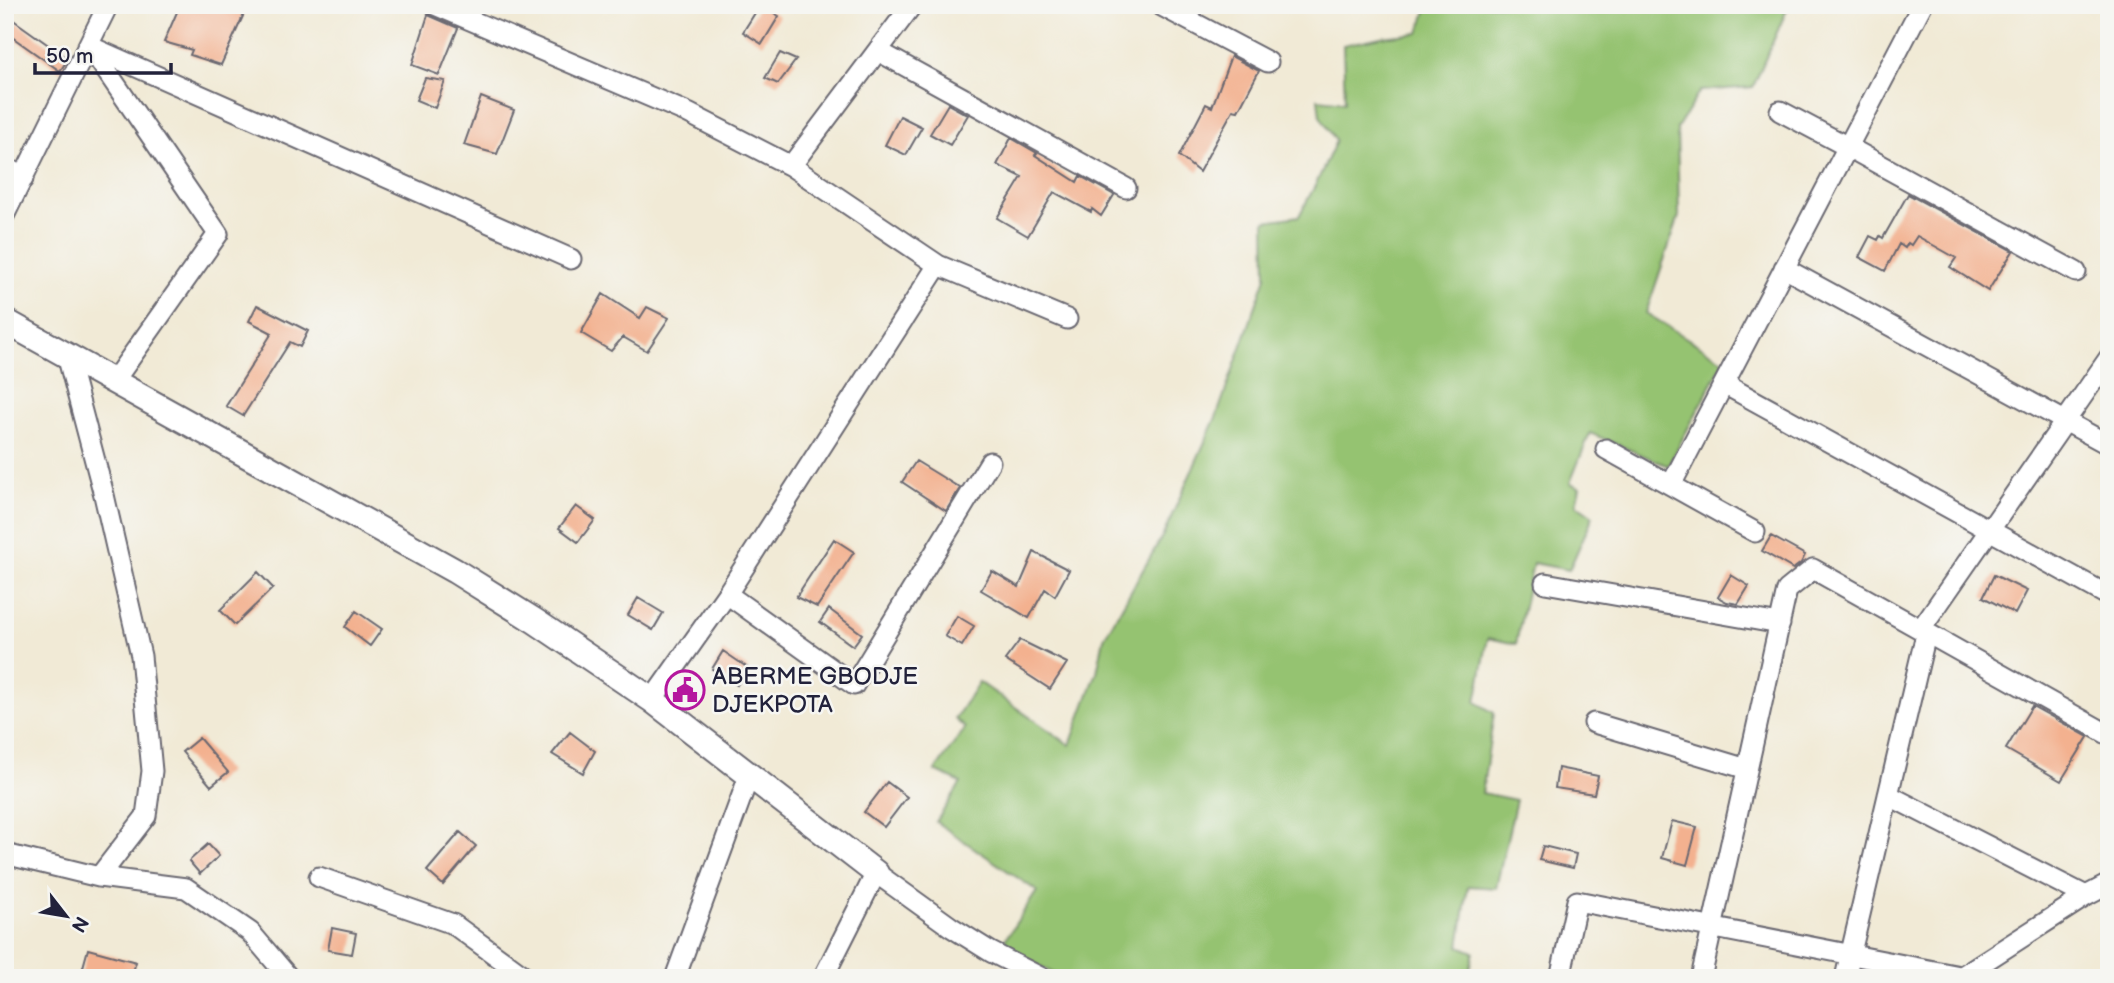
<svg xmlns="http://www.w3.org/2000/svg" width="2114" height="983" viewBox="0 0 2114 983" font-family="'Balsamiq Sans',sans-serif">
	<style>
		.green { fill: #95c371; stroke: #5c7256; stroke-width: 2 }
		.building { fill: #f3b18f }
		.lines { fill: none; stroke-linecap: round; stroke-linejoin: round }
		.minor-casing { stroke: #6a6871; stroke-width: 23 }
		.tertiary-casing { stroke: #6a6871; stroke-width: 28 }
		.minor { stroke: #fff; stroke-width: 19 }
		.tertiary { stroke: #fff; stroke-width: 24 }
		.labels { text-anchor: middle; stroke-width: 5; stroke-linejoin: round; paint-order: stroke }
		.poi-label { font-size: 24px; fill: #22223b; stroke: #f6f6f2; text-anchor: start }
	</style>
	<rect width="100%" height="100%" fill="#f6f6f2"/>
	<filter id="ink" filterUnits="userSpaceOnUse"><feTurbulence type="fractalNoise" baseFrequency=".0143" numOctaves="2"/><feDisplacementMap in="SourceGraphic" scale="14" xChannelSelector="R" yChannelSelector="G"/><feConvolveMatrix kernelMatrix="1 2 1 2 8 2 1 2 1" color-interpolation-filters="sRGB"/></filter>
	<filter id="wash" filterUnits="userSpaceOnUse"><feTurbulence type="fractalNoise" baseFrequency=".00686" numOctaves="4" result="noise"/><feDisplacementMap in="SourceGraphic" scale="28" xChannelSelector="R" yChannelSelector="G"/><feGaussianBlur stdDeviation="1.57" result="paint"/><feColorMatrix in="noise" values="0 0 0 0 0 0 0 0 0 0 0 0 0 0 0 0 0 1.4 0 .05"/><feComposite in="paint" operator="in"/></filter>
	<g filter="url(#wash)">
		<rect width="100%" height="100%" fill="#f1ead6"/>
		<!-- green -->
		<path class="green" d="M1428,5h361l-36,82 -53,4 -23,37 2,88 -33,97 78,48 -56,105 -78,-33 -20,50 10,4 -4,17 17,12 -24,54 -36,-7 -17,81 -28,-6 -12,64 18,11 -12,80 34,7 -20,88 -28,-2 -9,60 15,6 -6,26h-406l-61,-32 36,-55 -101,-69 25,-39 -26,-12 30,-43 -10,-9 24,-37 91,63 27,-73 7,-34 60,-105 53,-118 49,-138 -1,-56 34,-5 18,-34 19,-41 -16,-25 -2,-17 27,3 -2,-57 38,-8 38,-4z"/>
		<g id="blocks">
			<!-- building -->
			<path class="building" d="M180,5h68l-27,60 -31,-10 2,-5 -28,-8z
				M760,5l19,11 -17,28 -19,-12z
				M428,15l30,13 -19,47 -27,-10z
				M12,19l56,40 -8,12 -55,-39v-4z
				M780,53l16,7 -18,24 -13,-6z
				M1231,56l28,15 -21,40 -5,-1 -34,62 -20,-16 27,-52 6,3z
				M425,78l20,3 -10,27 -19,-8z
				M481,97l33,13 -17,44 -33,-9z
				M948,104l20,11 -18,30 -20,-11z
				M900,116l22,11 -16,28 -21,-10z
				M1011,138l26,15 -2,2 42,27 3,-6 34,19 -13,21 -9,-7 -1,3 -37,-20 -26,44 -31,-18 25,-41 -25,-12z
				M1908,194l105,57 -25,40 -38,-24 6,-9 -39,-22 -6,9 -3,-2 -3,5 -6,-4 -14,27 -26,-14 11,-21 8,4 2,-4 3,2z
				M603,294l37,24 7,-11 22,11 -22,33 -24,-14 -12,14 -30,-18z
				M257,305l51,26 -8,16 -10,-5 -47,74 -17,-10 46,-73 -23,-12z
				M916,461l44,27 -14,23 -44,-29z
				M576,506l19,14 -17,22 -19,-14z
				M1771,536l34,19 -4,8 -8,6 -31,-18z
				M834,539l20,13 -37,55 -21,-10z
				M1034,552l35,18 -14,26 -10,-7 -16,29 -48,-28 11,-19 27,16z
				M258,572l15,16 -38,37 -15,-15z
				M1731,575l18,11 -11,18 -11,-2 -9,-5z
				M1994,575l33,16 -12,23 -32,-17z
				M638,598l25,15 -10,17 -25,-15z
				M829,609l33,25 -9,12 -33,-24z
				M356,611l26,18 -12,17 -25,-19z
				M957,616l17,10 -12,20 -17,-10z
				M1020,640l47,23 -17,26 -45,-29z
				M723,651l25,17 -11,17 -25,-16z
				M2032,706l56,31 -27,44 -55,-32z
				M570,732l25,19 -12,22 -31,-19z
				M199,738l29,34 -17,14 -29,-34z
				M1558,768l40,8 -4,18 -39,-6z
				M887,782l20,15 -23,30 -20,-15z
				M1672,821l25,6 -10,38 -25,-7z
				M460,832l16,14 -33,39 -16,-14z
				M208,844l11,12 -19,18 -11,-13z
				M1543,846l33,8 -3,14 -34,-8z
				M332,928l24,5 -4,21 -24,-4z
				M88,949l48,13 -5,16h-51z"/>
		</g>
	</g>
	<g filter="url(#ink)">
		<use href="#blocks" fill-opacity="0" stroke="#6a6871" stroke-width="2"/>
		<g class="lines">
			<!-- minor casing -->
			<g class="minor-casing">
				<path id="minor" d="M435,5l253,108 103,53 147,99 129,54
					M1160,5l108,57
					M89,46l482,213
					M90,47l128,187 -104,147
					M878,51l248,137
					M1780,111l68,36 228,125
					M5,166l18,13
					M791,166l121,-161
					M5,214l103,-209
					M1784,268l325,177
					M67,355l37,140 37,161 11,115 -6,45 -47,61
					M1724,384l385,212
					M1606,449l149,83
					M1671,485l251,-480
					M1545,583l235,41
					M727,594l127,91 136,-223
					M1921,629l188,-271
					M652,700l75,-106 211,-329
					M1594,723l153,46
					M1888,795l198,101
					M5,854l94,23 87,11 64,44 39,46
					M319,877l134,47 74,54
					M1962,976l124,-80 23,-12
					M675,978l74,-202
					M823,978l53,-105 75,54 40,25 51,26
					M1560,978l17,-77 393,77
					M1701,978l86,-388 26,-21 296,166
					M1845,978l81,-344"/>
			</g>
			<!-- tertiary casing -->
			<g class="tertiary-casing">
				<path id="tertiary" d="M5,321l450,250 80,50 117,79 224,173"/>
			</g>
			<!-- minor -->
			<use href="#minor" class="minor"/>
			<!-- tertiary -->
			<use href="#tertiary" class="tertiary"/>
		</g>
	</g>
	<!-- icons -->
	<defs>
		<g id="civic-ring" transform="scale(2.0125)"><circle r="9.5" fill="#f6f6f2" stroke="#b5179e" stroke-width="1.5"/><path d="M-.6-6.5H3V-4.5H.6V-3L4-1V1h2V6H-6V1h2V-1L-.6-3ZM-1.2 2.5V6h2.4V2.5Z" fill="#b5179e"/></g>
	</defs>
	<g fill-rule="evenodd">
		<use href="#civic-ring" x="685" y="690"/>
	</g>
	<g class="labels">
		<!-- poi labels -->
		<g class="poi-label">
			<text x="712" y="684">ABERME GBODJE<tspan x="712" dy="28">DJEKPOTA</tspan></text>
		</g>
	</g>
	<!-- margin -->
	<rect width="2114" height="983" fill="none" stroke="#f6f6f2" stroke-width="28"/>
	<!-- north arrow -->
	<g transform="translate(66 916) rotate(121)" stroke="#f6f6f2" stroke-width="5" paint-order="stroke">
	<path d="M0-5L12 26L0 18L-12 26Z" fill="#22223b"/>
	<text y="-10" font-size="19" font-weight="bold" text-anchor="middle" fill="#22223b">N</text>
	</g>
	<!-- scale -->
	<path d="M35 63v10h136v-10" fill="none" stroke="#22223b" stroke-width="3.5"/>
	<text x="46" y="63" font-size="21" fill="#22223b" stroke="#f6f6f2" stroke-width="5" paint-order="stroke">50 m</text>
</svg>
